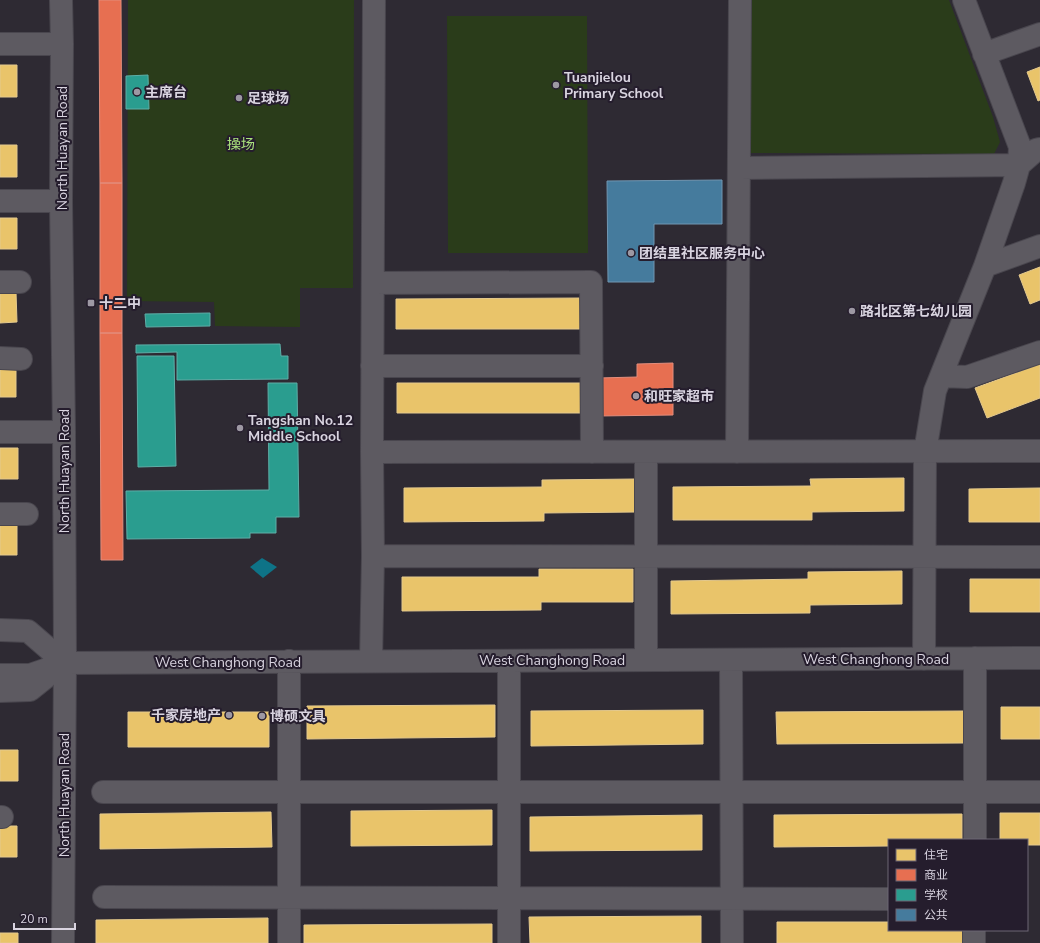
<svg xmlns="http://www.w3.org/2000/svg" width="1040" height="943" viewBox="0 0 1040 943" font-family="'Nunito Sans','Noto Sans SC',sans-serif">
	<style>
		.green { fill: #2a3c1a }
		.water { fill: #0e7387 }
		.homes { fill: #e9c46a; stroke: #e4c98d }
		.shops { fill: #e76f51; stroke: #e38d7c }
		.schools { fill: #2a9d8f; stroke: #5eaea7 }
		.public { fill: #457b9d; stroke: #7196b1 }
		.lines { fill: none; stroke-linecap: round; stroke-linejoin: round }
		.minor-casing { stroke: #49464e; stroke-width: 24 }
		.minor { stroke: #5d5a61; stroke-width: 22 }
		.poi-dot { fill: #9d98a3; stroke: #251d2d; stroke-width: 1.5 }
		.labels { text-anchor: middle; stroke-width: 4; stroke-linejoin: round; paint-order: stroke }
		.poi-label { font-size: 14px; font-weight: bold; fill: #d9d4e0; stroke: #251d2d; text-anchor: start }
		.park-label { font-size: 14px; fill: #aae37c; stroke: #251d2d }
		.street-label { font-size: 14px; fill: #d9d4e0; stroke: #251d2d }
	</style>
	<rect width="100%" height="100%" fill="#2e2a33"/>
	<!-- green -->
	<path class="green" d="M128,0h226l-1,288h-53v39l-85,-1 -1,-24 -87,-1z
		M747,0h202l44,117 7,25 -6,12 -247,-1z
		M447,16h140l1,237h-140z"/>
	<!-- water -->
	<path class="water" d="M262,558l15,9 -14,11 -13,-11z"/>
	<!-- homes -->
	<path class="homes" d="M0,65h17v32h-17z
		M1040,67v33l-2,1 -11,-29z
		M0,145h17v32h-17z
		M0,218h17v31h-17z
		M1040,267v33l-10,4 -11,-29z
		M0,292h16l1,30 -17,1z
		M584,298v31h-188v-30z
		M1040,364v34l-53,20 -12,-30z
		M0,367h16v30h-16z
		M397,383h188v30h-188z
		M0,448h18v31h-18z
		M904,478v33l-92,1v8h-139v-33l138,-1 -1,-7z
		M636,479v33l-92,1v8l-140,1v-34l138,-1v-7z
		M1040,488v34h-71v-33z
		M0,524h17v31h-17z
		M539,569h94v33h-92v8l-139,1v-34h137z
		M902,571v33l-92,1v8l-139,1v-33l137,-2v-7z
		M970,579h70v33h-70z
		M495,705v32l-188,2v-33z
		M1001,707h39v32h-39z
		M703,710v34l-172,2v-35z
		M964,711v32l-187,1 -1,-32z
		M128,712h141v35h-141z
		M0,750h18v31h-18z
		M492,810v35l-141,1v-35z
		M271,812l1,35 -172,2v-35z
		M1000,813h40v32h-13v-5h-27z
		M962,814v26h-73v6l-115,1v-32z
		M702,815v35l-172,1v-34z
		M0,826h17v31h-17z
		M701,916v27h-171l-1,-26z
		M268,918v25h-172v-23z
		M777,922h112v8h75v13h-187z
		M492,924v19h-188v-18z
		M0,933h18v10h-18z"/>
	<!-- shops -->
	<path class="shops" d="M99,0h22l1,183h-22z
		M100,183h22v150h-22z
		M100,333h22l1,227h-22z
		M673,363v52l-75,1v-38l39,-1v-13z"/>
	<!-- schools -->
	<path class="schools" d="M148,75l1,34h-23v-33z
		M210,313v13l-64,1 -1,-13z
		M280,344l1,12h7v23l-111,1v-28l-41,1v-8z
		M137,356h37l2,110 -38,1z
		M268,383h29l2,134h-23v16h-26v5l-123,1 -1,-48 143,-1z"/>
	<!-- public -->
	<path class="public" d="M722,180v44h-68v58h-46l-1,-101z"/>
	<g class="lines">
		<!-- minor casing -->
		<g class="minor-casing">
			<path id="minor" d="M61,0l1,44 -1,157 3,231 1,231 -2,280
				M0,44h62
				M984,54l56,-20
				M739,168l280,-3 17,-15 4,-1
				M0,201h61
				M985,266l55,-20
				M0,282h20
				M373,283l218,-1 1,170
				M0,358l21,1
				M372,366h220
				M941,376l26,1 73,-25
				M0,432h64
				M372,452l668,-1
				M646,452v208
				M737,452l3,-452
				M0,514h27
				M373,556l667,1
				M0,630l28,1 37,32
				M924,659l1,-207 10,-61 50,-125 29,-83 5,-18 1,-18 -56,-147
				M731,660l1,283
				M289,661v282
				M371,661l2,-105 -1,-104 2,-452
				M509,661v282
				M0,675h30l35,-12 975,-5
				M0,691l30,-1 15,-12
				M103,792h937
				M0,817h2
				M975,840v-182
				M104,897l785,2
				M974,930v13"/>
		</g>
		<!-- minor -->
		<use href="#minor" class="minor"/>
	</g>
	<!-- markers -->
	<g class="poi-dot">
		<circle cx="556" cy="85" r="4"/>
		<circle cx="137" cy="92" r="4"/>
		<circle cx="239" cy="98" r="4"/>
		<circle cx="631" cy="253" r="4"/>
		<rect x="87" y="299" width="8" height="8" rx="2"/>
		<circle cx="852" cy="311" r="4"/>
		<circle cx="636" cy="396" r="4"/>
		<circle cx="240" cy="428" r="4"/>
		<circle cx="229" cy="715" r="4"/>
		<circle cx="262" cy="716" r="4"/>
	</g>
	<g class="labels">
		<!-- poi labels -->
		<g class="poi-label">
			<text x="564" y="82">Tuanjielou<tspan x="564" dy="16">Primary School</tspan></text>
			<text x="145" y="97">主席台</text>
			<text x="247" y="103">足球场</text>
			<text x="639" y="258">团结里社区服务中心</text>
			<text x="99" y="308">十二中</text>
			<text x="860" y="316">路北区第七幼儿园</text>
			<text x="644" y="401">和旺家超市</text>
			<text x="248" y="425">Tangshan No.12<tspan x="248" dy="16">Middle School</tspan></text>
			<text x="221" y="720" text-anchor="end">千家房地产</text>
			<text x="270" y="721">博硕文具</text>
		</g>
		<!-- park labels -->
		<g class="park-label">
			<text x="241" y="149">操场</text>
		</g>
		<!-- street labels -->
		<g class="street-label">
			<text transform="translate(62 148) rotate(-90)" y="5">North Huayan Road</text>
			<text transform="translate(64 471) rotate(-90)" y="5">North Huayan Road</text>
			<text x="876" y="664">West Changhong Road</text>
			<text x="552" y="665">West Changhong Road</text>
			<text x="228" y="667">West Changhong Road</text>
			<text transform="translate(64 795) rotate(-90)" y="5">North Huayan Road</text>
		</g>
	</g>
	<!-- legend -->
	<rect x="888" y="839" width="140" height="92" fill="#251d2d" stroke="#6d6675"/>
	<rect x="896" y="849" width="20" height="12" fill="#e9c46a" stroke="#6d6675"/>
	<text x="924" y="859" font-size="12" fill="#d9d4e0">住宅</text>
	<rect x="896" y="869" width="20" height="12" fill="#e76f51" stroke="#6d6675"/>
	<text x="924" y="879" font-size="12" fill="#d9d4e0">商业</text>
	<rect x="896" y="889" width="20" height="12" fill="#2a9d8f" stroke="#6d6675"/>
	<text x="924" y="899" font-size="12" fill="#d9d4e0">学校</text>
	<rect x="896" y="909" width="20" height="12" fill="#457b9d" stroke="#6d6675"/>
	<text x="924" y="919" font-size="12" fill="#d9d4e0">公共</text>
	<!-- scale -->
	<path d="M14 923v6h61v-6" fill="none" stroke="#d9d4e0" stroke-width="2"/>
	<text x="20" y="923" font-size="12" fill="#d9d4e0" stroke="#251d2d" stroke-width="3" paint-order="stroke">20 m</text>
</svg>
